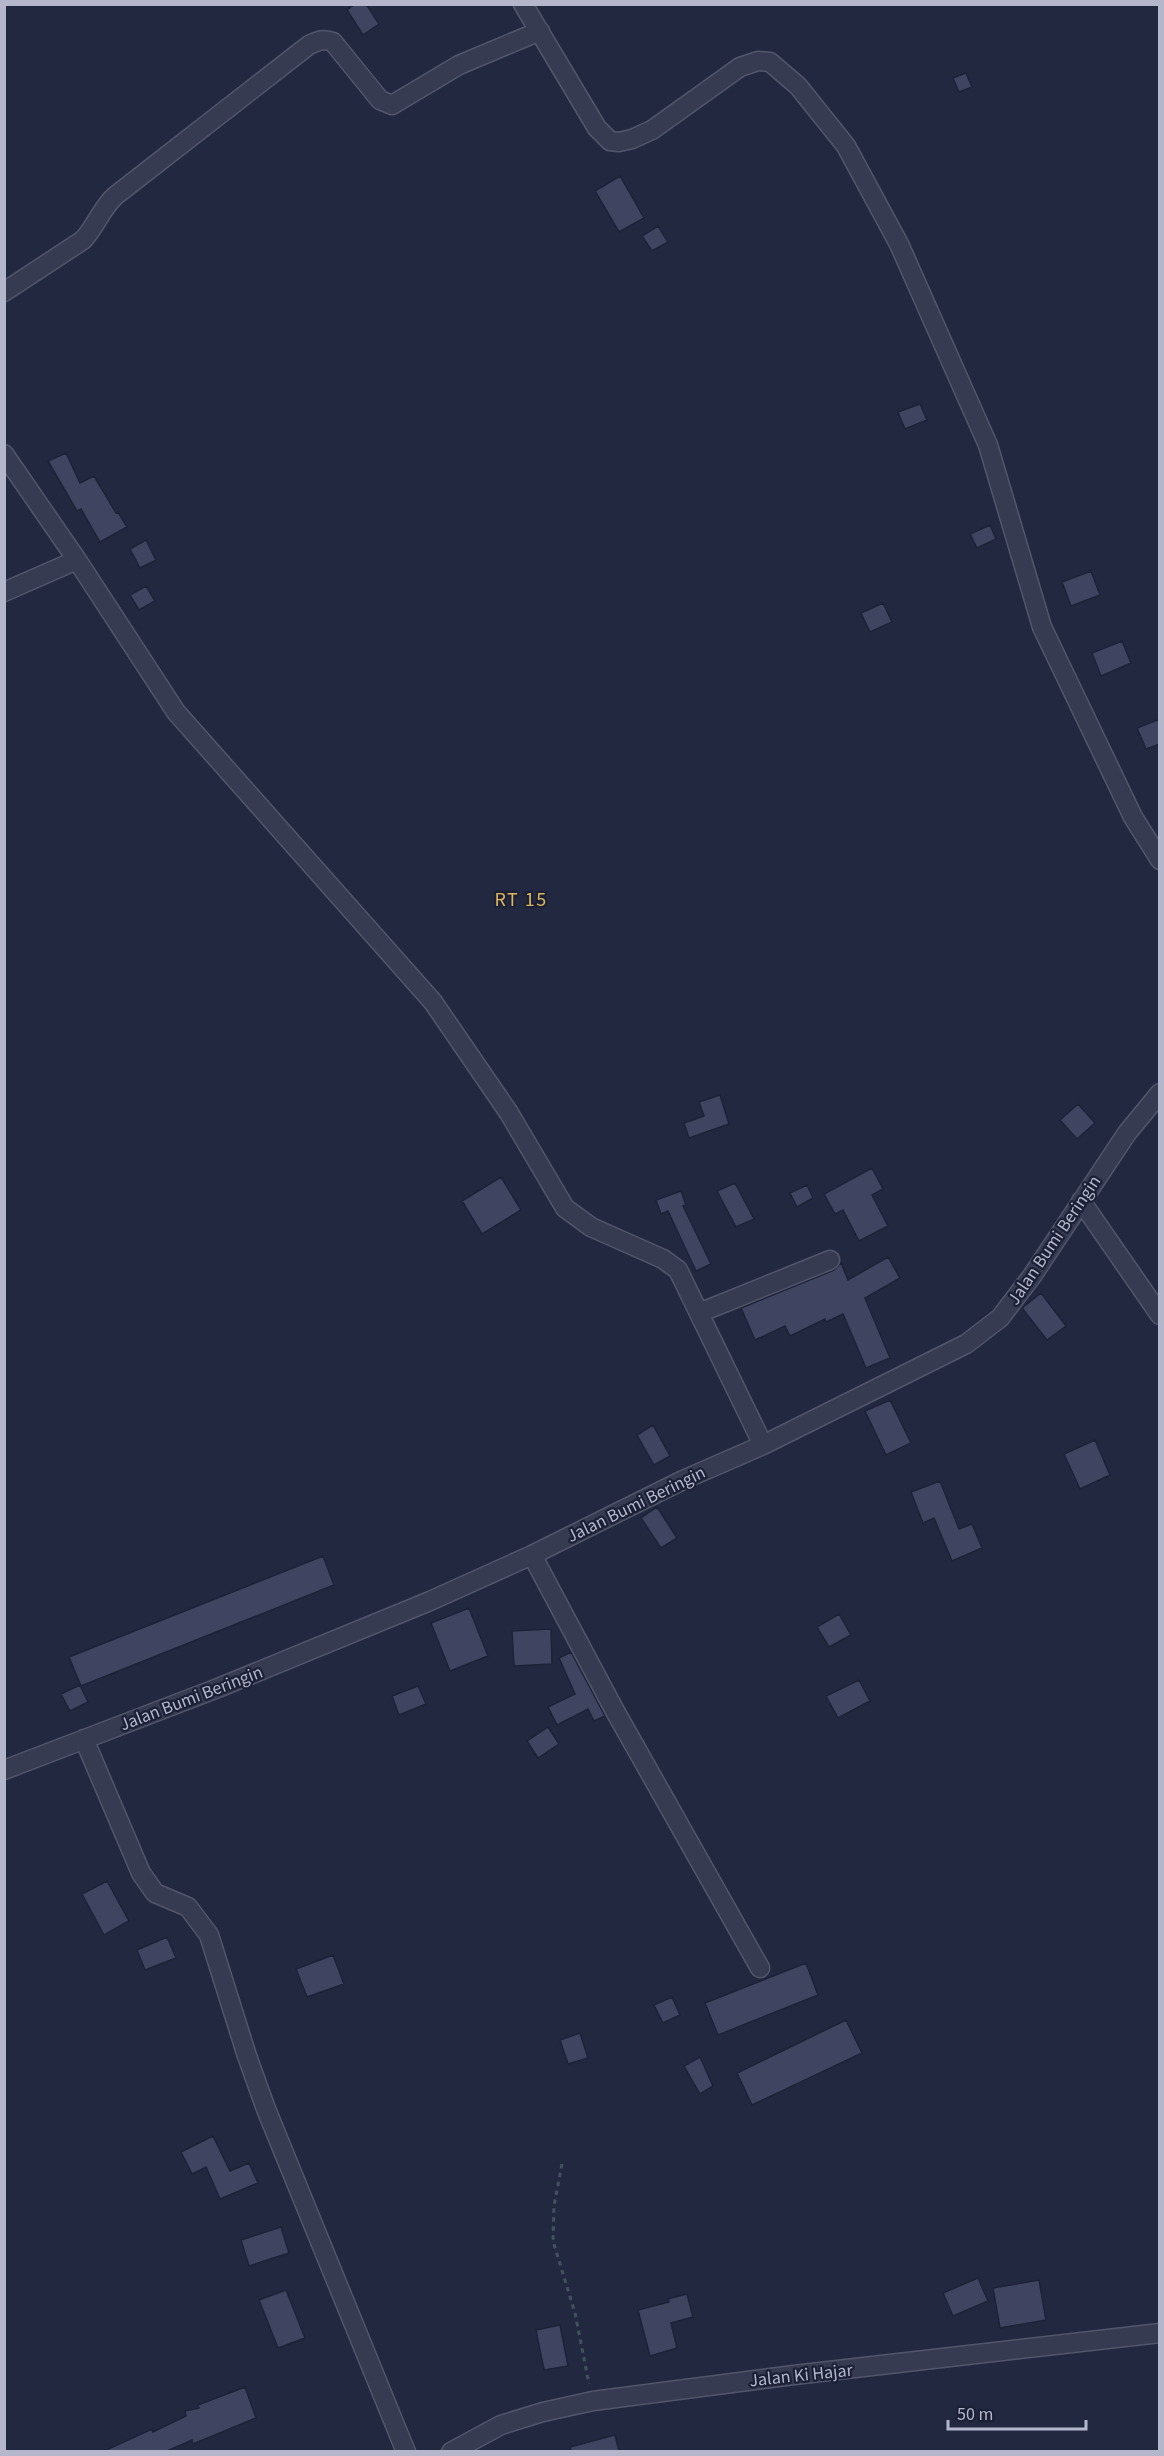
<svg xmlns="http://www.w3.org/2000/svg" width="1164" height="2456" viewBox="0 0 1164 2456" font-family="'Source Sans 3',sans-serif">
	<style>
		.building { fill: #3f4561; stroke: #1e2238; stroke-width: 1.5 }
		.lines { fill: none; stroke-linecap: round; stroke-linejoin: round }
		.minor-casing { stroke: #52566b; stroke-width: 21 }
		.path { stroke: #40535c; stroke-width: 3; stroke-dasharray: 4.5 4.5; stroke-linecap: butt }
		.minor { stroke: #373b51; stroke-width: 18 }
		.labels { text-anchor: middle; stroke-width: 4.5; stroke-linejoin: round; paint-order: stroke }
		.street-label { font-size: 18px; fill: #b4b7cb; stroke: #1c2036 }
		.neighbourhood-label { font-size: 20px; letter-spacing: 1.5px; fill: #ddb55d; stroke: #1c2036 }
	</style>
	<rect width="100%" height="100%" fill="#232841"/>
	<!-- building -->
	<path class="building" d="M355,4h11l13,20 -16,11 -16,-25z
		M966,73l6,14 -13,5 -6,-14z
		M620,176l24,42 -25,14 -24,-41z
		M658,226l10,16 -16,9 -10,-15z
		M920,404l7,16 -22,9 -7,-17z
		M66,453l14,30 14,-7 22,37 2,-1 9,15 -27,15 -19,-33 -4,2 -29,-50z
		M990,525l6,14 -19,9 -7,-14z
		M146,540l10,20 -16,8 -10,-19z
		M1091,571l9,24 -29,11 -9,-24z
		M146,586l9,15 -16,9 -9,-15z
		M883,603l9,19 -22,10 -9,-19z
		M1122,641l9,22 -30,13 -9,-23z
		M1160,719v25l-14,5 -9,-21z
		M720,1095l9,29 -40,14 -5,-15 20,-7 -5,-14z
		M1078,1104l17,19 -18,16 -17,-19z
		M872,1168l11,21 -11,6 16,31 -29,15 -16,-31 -8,4 -11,-20z
		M501,1177l20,33 -39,24 -20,-33z
		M735,1183l19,36 -18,8 -19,-36z
		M807,1185l6,13 -16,9 -7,-14z
		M681,1191l5,14 -3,1 28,58 -15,7 -28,-60 -7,3 -5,-14z
		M888,1257l12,21 -35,20 25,60 -24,10 -23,-54 -17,8 -1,-3 -35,17 -5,-10 -30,14 -14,-32 93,-38 7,-7 7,17z
		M1041,1293l25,33 -19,14 -25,-32z
		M890,1400l21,43 -25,12 -21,-44z
		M653,1425l17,31 -16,9 -17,-30z
		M1095,1440l15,35 -30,14 -16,-35z
		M940,1481l19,48 13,-5 10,24 -30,13 -18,-43 -11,5 -12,-31z
		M657,1507l20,31 -16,10 -20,-30z
		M323,1556l11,29 -253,101 -12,-29z
		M469,1608l19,48 -38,15 -19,-48z
		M839,1614l12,21 -22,12 -12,-20z
		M551,1629l1,35 -38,2 -2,-35z
		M571,1652l34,64 -11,5 -6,-12 -31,16 -9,-18 27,-13 -16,-36z
		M859,1680l11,21 -32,17 -12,-22z
		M80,1685l8,17 -18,9 -9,-17z
		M418,1686l8,18 -27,11 -7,-19z
		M548,1727l11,17 -21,14 -11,-17z
		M107,1881l22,40 -25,14 -22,-41z
		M167,1937l9,21 -31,12 -8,-20z
		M333,1955l11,29 -37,13 -11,-28z
		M806,1963l12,32 -100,40 -13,-32z
		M672,1997l8,18 -17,8 -9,-18z
		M846,2020l16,33 -110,52 -15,-32z
		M580,2033l8,25 -20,6 -8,-24z
		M700,2057l13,29 -13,8 -16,-28z
		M213,2136l17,35 19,-8 9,20 -38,16 -14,-32 -14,7 -11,-22z
		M281,2227l8,26 -40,13 -8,-26z
		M978,2278l10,23 -35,15 -10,-23z
		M1039,2280l7,40 -46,8 -7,-40z
		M286,2290l19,48 -27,10 -19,-48z
		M687,2294l6,23 -22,6 6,25 -27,8 -12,-46 31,-8 -1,-3z
		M560,2325l8,41 -24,4 -8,-40z
		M245,2387l11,31 -63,26 -1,-4 -25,11h-63l48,-22 1,3 33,-16 -1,-5 14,-3 -1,-3z
		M615,2435l4,16h-48l-1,-4z"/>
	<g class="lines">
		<!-- minor casing -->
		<g class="minor-casing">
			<path id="minor" d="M523,4l74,124 13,13 9,1 13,-3 20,-9 88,-63 18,-6 12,1 28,24 48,60 53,98 89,201 54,182 91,190 27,43
				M4,292l79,-52c13,-14 18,-31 32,-44l194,-151c9,-4 14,-7 24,-3l47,58 12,5 67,-40 81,-34
				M4,454l73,106 99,152 257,290 76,111 56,95 26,19 72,32 15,11 85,175
				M4,592l73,-32
				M1081,1201l79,114
				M699,1313l131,-53
				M532,1555l83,156 145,257
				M84,1739l57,134 14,20 33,14 21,28 38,121 19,53 140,343
				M4,1770l214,-82 212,-87 102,-46 151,-75 80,-35 203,-101 34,-26 32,-42 95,-143 33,-40
				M451,2452l50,-27 42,-13 50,-11 201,-26 366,-42"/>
		</g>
		<!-- path -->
		<path class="path" d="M562,2164l-8,42 -1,35 22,72 14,71"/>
		<!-- minor -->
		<use href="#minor" class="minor"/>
	</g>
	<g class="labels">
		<!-- street labels -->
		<g class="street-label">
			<text transform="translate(1054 1240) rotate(-56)" y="6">Jalan Bumi Beringin</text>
			<text transform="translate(636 1504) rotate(-26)" y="6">Jalan Bumi Beringin</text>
			<text transform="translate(191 1698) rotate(-21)" y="6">Jalan Bumi Beringin</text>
			<text transform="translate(801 2375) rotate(-6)" y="6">Jalan Ki Hajar</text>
		</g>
		<!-- neighbourhood labels -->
		<g class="neighbourhood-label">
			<text x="521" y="906">RT 15</text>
		</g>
	</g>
	<!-- border -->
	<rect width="1164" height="2456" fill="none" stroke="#b4b7cb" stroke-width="12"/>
	<!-- scale -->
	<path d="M948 2420v9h138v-9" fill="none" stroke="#b4b7cb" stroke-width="3"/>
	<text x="957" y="2420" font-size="18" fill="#b4b7cb" stroke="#1c2036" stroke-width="4.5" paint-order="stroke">50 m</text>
</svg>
